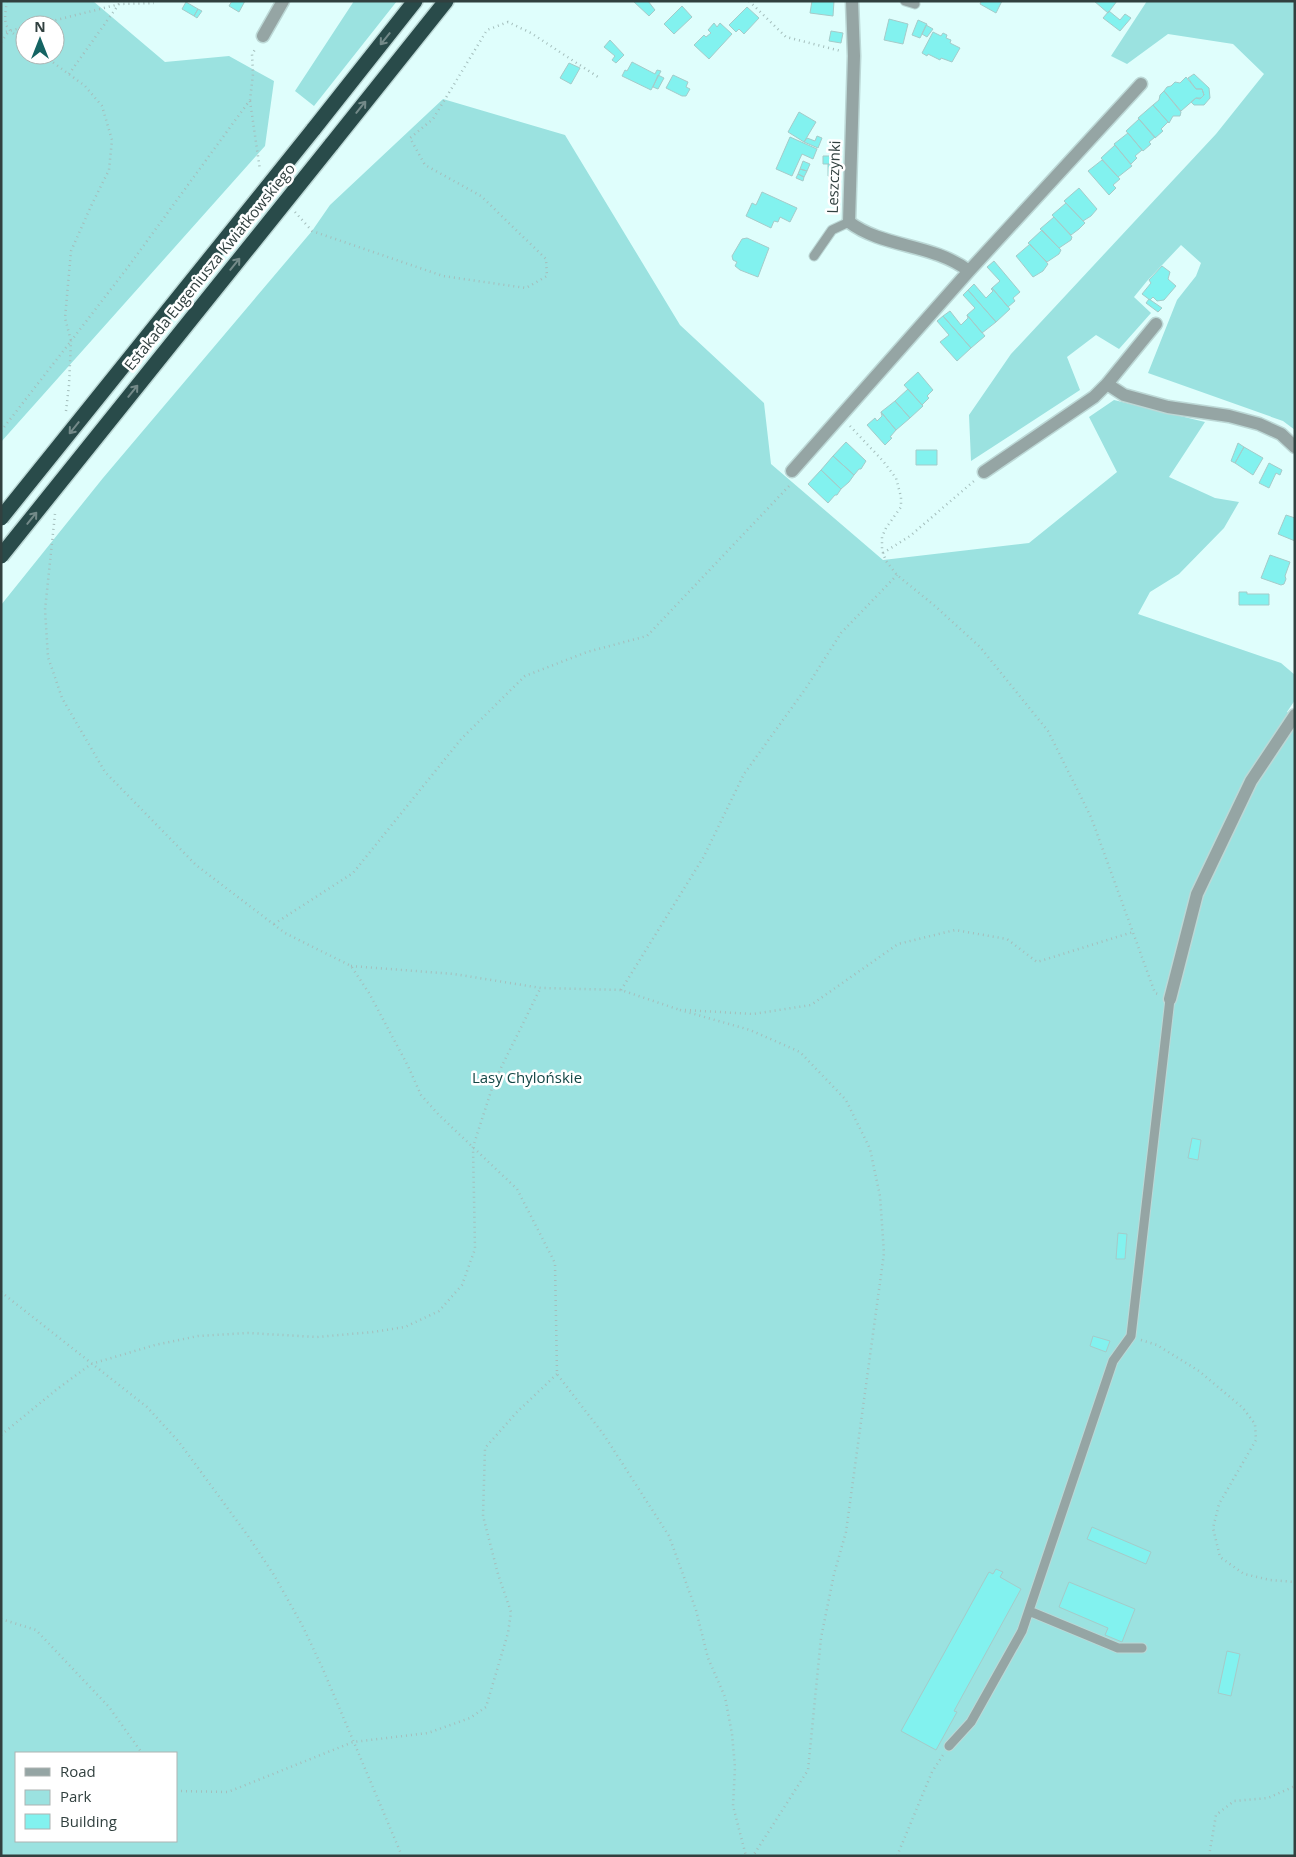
<svg xmlns="http://www.w3.org/2000/svg" width="1296" height="1857" viewBox="0 0 1296 1857" font-family="'Open Sans',sans-serif">
	<style>
		.green { fill: #9be2e0; fill-rule: evenodd }
		.building { fill: #82f2ef; stroke: #a5cbc9 }
		.lines { fill: none; stroke-linecap: round; stroke-linejoin: round }
		.lane-casing { stroke: #bcd8d6; stroke-width: 11 }
		.street-casing { stroke: #bcd8d6; stroke-width: 15 }
		.highway-casing { stroke: #bcd8d6; stroke-width: 18 }
		.path { stroke: #a4bebc; stroke-width: 2.5; stroke-dasharray: 1 4; stroke-linecap: butt }
		.lane { stroke: #95a5a4; stroke-width: 9 }
		.street { stroke: #95a5a4; stroke-width: 12 }
		.highway { stroke: #294b4a; stroke-width: 15 }
		.highway-bridge-casing { stroke: #bcd8d6; stroke-width: 18; stroke-linecap: butt }
		.highway-bridge { stroke: #294b4a; stroke-width: 15 }
		.oneway { stroke: #748a89 }
		.labels { text-anchor: middle; stroke-width: 5; stroke-linejoin: round; paint-order: stroke }
		.street-label { font-size: 15px; fill: #31403f; stroke: #fff }
		.park-label { font-size: 15px; fill: #124645; stroke: #fff }
	</style>
	<rect width="100%" height="100%" fill="#dffefc"/>
	<!-- green -->
	<path class="green" d="M1,1h92l72,61 64,-6 45,25 -9,65 -264,296zM25,25h30v30h-30z
		M354,1h43l-83,105 -19,-15z
		M1147,1h148v429l-12,-9 -135,-48 29,-73 19,-24 5,-13 -20,-18 -34,36 -13,16 17,16 -32,36 -23,-14 -29,22 13,33 -109,71 -2,-46 42,-61 205,-220 48,-60 -31,-30 -65,-10 -41,30 -16,-8z
		M443,99l122,36 115,190 84,78 7,61 112,96 146,-17 88,-71 -28,-55 25,-17 91,22 -36,55 46,21 24,4 -15,26 -45,46 -29,18 -12,22 143,49 14,12v25l-8,12 8,4v1140h-1294v-1251l102,-127 209,-247 18,-26zM16,1753h160v88h-160z"/>
	<!-- building -->
	<path class="building" d="M232,1h13l-6,11 -10,-6z
		M633,1h15l7,9 -6,6z
		M812,1h22l-1,15 -23,-3z
		M979,1h23l-6,12 -16,-9 1,-2z
		M1094,1h23l-9,12z
		M186,2l12,7 -4,7 -12,-7z
		M682,6l10,11 -18,17 -10,-10z
		M747,7l12,11 -15,16 -5,-5 -3,3 -7,-7z
		M198,9l4,2 -5,7 -3,-2z
		M1109,11l11,9 5,-6 6,4 -11,13 -17,-13z
		M889,19l19,5 -5,20 -19,-4z
		M918,20l9,4 -7,14 -8,-3z
		M714,23l3,4 3,-4 12,11 -23,25 -15,-14 10,-10 2,2 5,-4 -3,-3z
		M926,25l7,4 -6,8 -5,-3z
		M831,31l12,2 -2,10 -12,-2z
		M933,32l8,4 2,-3 4,2 -1,3 5,2 -1,3 10,5 -8,14 -11,-4 -1,2 -12,-6 -1,2 -5,-3z
		M610,40l14,15 -8,8 -4,-3 3,-4 -11,-9z
		M632,62l23,12 2,-4 4,1 -10,19 -29,-14 3,-6 2,1z
		M569,63l11,5 -9,16 -11,-6z
		M1194,74l15,14 1,10 -6,7h-10l-3,-3 5,-4h5l3,-3 -2,-6h-6l-8,-11z
		M658,75l6,3 -6,11 -5,-2z
		M673,75l15,7 -2,5 4,2 -4,7h-4l-16,-8z
		M1186,77l10,12h6l2,6 -4,4 -4,-1 -15,13 -17,-20 3,-4 4,-1 4,-4 5,1z
		M1164,91l17,21 -1,4h-7l-4,7 -16,-18 6,-5 1,-5z
		M1153,105l15,17 -7,7 2,2 -8,7 -17,-20z
		M799,112l17,10 -12,20 -16,-10z
		M1139,119l16,18 -6,5 2,2 -8,7 -17,-20z
		M1128,133l14,17 -7,6 2,2 -6,6 -17,-20z
		M817,136l5,2 -4,10 -14,-6 3,-4 8,3z
		M790,137l27,12 -4,10 -11,-5 -10,22 -16,-7z
		M1115,145l17,21 -14,11 -17,-19z
		M823,156h14v8h-14z
		M1102,160l18,19 -7,6 3,3 -7,7 -21,-24z
		M803,161l7,3 -3,7 -7,-2z
		M828,164l9,1v11h-9z
		M800,169l7,2 -3,6 -6,-3z
		M798,174l6,3 -1,4 -7,-3z
		M1079,188l18,21 -6,7 -8,5 -19,-20z
		M762,192l35,16 -7,14 -10,-5 -2,5 -4,-1 -3,7 -25,-12 6,-13 4,2z
		M1066,203l19,20 -6,6 -8,6 -19,-20z
		M1054,217l18,20 -1,3 -12,8 -19,-19z
		M1042,230l19,20 -2,4 -12,8 -19,-19z
		M747,238l22,10 -11,29 -18,-7 -5,-4 2,-4 -4,-2 -1,-4 10,-17z
		M1030,244l18,20 -5,7 -10,6 -17,-21z
		M994,261l26,31 -7,6 2,3 -7,6 -16,-19 8,-7 -13,-14z
		M1162,266l8,6 -2,7 8,7 -12,14 -7,1 -4,-4 -3,3 -8,-6 9,-11 -2,-3z
		M974,284l12,14 7,-7 -2,-2 1,-1 18,21 -14,13 -28,-32z
		M968,290l28,32 -14,11 -15,-18 8,-7 -12,-13z
		M1149,299l13,9 -4,4 -12,-9z
		M950,311l11,14 7,-7 -1,-3 18,21 -14,12 -28,-32z
		M943,316l28,32 -14,13 -17,-19 9,-7 -12,-14z
		M918,372l15,18 -6,6 2,2 -7,7 -18,-20z
		M908,389l15,17 -13,12 -15,-17z
		M895,401l15,17 -14,12 -15,-18z
		M881,412l15,18 -6,7 2,1 -7,7 -18,-20 8,-7 2,3 5,-5z
		M846,442l20,19 -5,8h-2l-5,6 -21,-19z
		M1238,443l6,4 -9,16 -4,-2z
		M1244,447l19,11 -10,17 -18,-12z
		M916,450h21v15h-21z
		M833,456l21,19 -5,7 -8,7 -20,-19z
		M1269,463l13,7 -2,5 -4,-2 -7,15 -10,-5z
		M821,470l20,19 -4,6h-2l-7,8 -20,-19z
		M1286,515l9,3v23l-17,-7z
		M1270,555l20,7 -5,14 1,3 -2,5 -3,1 -20,-7z
		M1239,592h8v2h22v11h-30z
		M1192,1138l9,2 -3,20 -10,-2z
		M1118,1233l9,1 -2,25h-9z
		M1093,1336l17,5 -4,11 -16,-6z
		M1092,1527l59,25 -5,12 -59,-25z
		M996,1569l7,3 -3,5 21,12 -67,122 3,1 -21,38 -35,-19 88,-159 4,2z
		M1069,1582l66,27 -13,33 -17,-7 3,-7 -49,-21z
		M1227,1651l13,3 -9,42 -13,-3z"/>
	<g class="lines">
		<!-- lane casing -->
		<g class="lane-casing">
			<path id="lane" d="M905,1l10,3
				M814,256l18,-26 17,-8
				M1029,1611l89,37h24
				M949,1746l22,-24 51,-91 91,-270 18,-25 39,-337"/>
		</g>
		<!-- street casing -->
		<g class="street-casing">
			<path id="street" d="M852,1l2,55 -5,166c34,26 83,21 120,49
				M263,36l20,-35
				M1107,384l17,11 44,12 61,9 30,8 22,10 14,13
				M792,471l177,-200 172,-187
				M984,472l110,-75 13,-13 49,-60
				M1170,999l27,-105 54,-113 44,-66"/>
		</g>
		<!-- highway casing -->
		<g class="highway-casing">
			<path id="highway" d="M313,130l102,-129
				M331,145l115,-144"/>
		</g>
		<!-- path -->
		<path class="path" d="M7,1c-4,26 -3,26 18,41
			M749,1l37,36 55,14
			M36,25l84,-21 34,-1
			M1,33l24,-6
			M1,42l8,-11
			M69,74l50,-70
			M250,101l10,69
			M295,212l17,19 131,45 83,12 21,-12 -1,-17 -65,-63 -56,-31 -15,-27 23,-19 54,-89 21,-8 23,11 67,44
			M66,411l3,-26 2,-44 57,-74 122,-167 3,-26 -1,-20 4,-6
			M850,426l33,35 13,17 5,19v10l-15,21 -4,9v13l4,11 11,14 38,31 45,41 68,84 43,86 64,176 3,1
			M1,431l70,-90 -6,-23 6,-67 21,-47 17,-34 3,-30 -10,-34 -17,-20 -42,-31
			M55,514l-10,96 3,47 14,41 43,74 91,93 89,68 66,33 18,27 39,73 13,29 18,20 78,74 38,74 2,111 47,61 65,101 27,74 12,48 17,39 7,37 3,33 -2,39 13,50
			M883,553l27,-17 64,-55
			M274,924l79,-51 109,-135 63,-62 62,-24 60,-16 143,-151
			M351,966l103,8 87,14 80,2 59,20
			M621,990l82,-132 41,-84 62,-86 35,-55 56,-58
			M680,1010l70,20 50,22 46,48 24,49 10,47 4,57 -38,279 -12,42 -13,64 -13,132 -55,86
			M685,1010l68,4 58,-9 87,-61 57,-14 52,9 30,23 96,-30
			M1,1292l146,115 32,35 69,94 26,39 28,50 20,42 80,189
			M1141,1340l16,5 42,26 44,37 12,16 1,16 -37,64 -6,24 7,29 24,17 26,6 25,2
			M1,1435l55,-45 35,-26 64,-19 43,-9 50,-3 69,4 56,-5 32,-5 34,-16 23,-26 13,-36 -2,-102 21,-65 46,-93
			M1,1619l35,11 73,77 33,46
			M176,1791l52,1 125,-50 75,-9 42,-15 16,-11 22,-74 3,-21 -13,-38 -15,-58 2,-68 31,-35 41,-39
			M897,1856l35,-84 11,-17
			M1209,1856l7,-41 18,-14 34,-3 27,-12"/>
		<!-- lane -->
		<use href="#lane" class="lane"/>
		<!-- street -->
		<use href="#street" class="street"/>
		<!-- highway -->
		<use href="#highway" class="highway"/>
		<!-- highway-bridge casing -->
		<g class="highway-bridge-casing">
			<path id="highway-bridge" d="M1,518l312,-388
				M1,556l330,-411"/>
		</g>
		<!-- highway-bridge -->
		<use href="#highway-bridge" class="highway-bridge"/>
	</g>
	<!-- one-way arrows -->
	<defs><path id="oneway-shaft" d="M-6 0H5M1.5-3L5.5 0L1.5 3" fill="none" stroke-width="1.6" stroke-linecap="round" stroke-linejoin="round" transform="scale(1.25)"/></defs>
	<g class="oneway">
		<use href="#oneway-shaft" transform="translate(385 39) rotate(129)"/>
		<use href="#oneway-shaft" transform="translate(361 107) rotate(-51)"/>
		<use href="#oneway-shaft" transform="translate(235 264) rotate(-51)"/>
		<use href="#oneway-shaft" transform="translate(133 391) rotate(-51)"/>
		<use href="#oneway-shaft" transform="translate(74 428) rotate(129)"/>
		<use href="#oneway-shaft" transform="translate(32 518) rotate(-51)"/>
	</g>
	<g class="labels">
		<!-- street labels -->
		<g class="street-label">
			<text transform="translate(834 177) rotate(-88)" y="5">Leszczynki</text>
			<text transform="translate(210 267) rotate(-51)" y="5">Estakada Eugeniusza Kwiatkowskiego</text>
		</g>
		<!-- park labels -->
		<g class="park-label">
			<text x="527" y="1083">Lasy Chylońskie</text>
		</g>
	</g>
	<!-- border -->
	<rect width="1296" height="1857" fill="none" stroke="#31403f" stroke-width="5"/>
	<!-- legend -->
	<rect x="15" y="1752" width="162" height="90" fill="#ffffff" stroke="#adb3b2"/>
	<rect x="25" y="1768" width="25" height="8" fill="#95a5a4" stroke="#adb3b2"/>
	<text x="60" y="1777" font-size="15" fill="#31403f">Road</text>
	<rect x="25" y="1790" width="25" height="15" fill="#9be2e0" stroke="#adb3b2"/>
	<text x="60" y="1802" font-size="15" fill="#31403f">Park</text>
	<rect x="25" y="1814" width="25" height="15" fill="#82f2ef" stroke="#adb3b2"/>
	<text x="60" y="1827" font-size="15" fill="#31403f">Building</text>
	<!-- north arrow -->
	<g transform="translate(40 40)"><circle r="24" fill="#ffffff" stroke="#adb3b2"/>
	<path d="M0-4L9 19L0 12L-9 19Z" fill="#156463"/>
	<text y="-8" font-size="14" font-weight="bold" text-anchor="middle" fill="#31403f">N</text>
	</g>
</svg>
